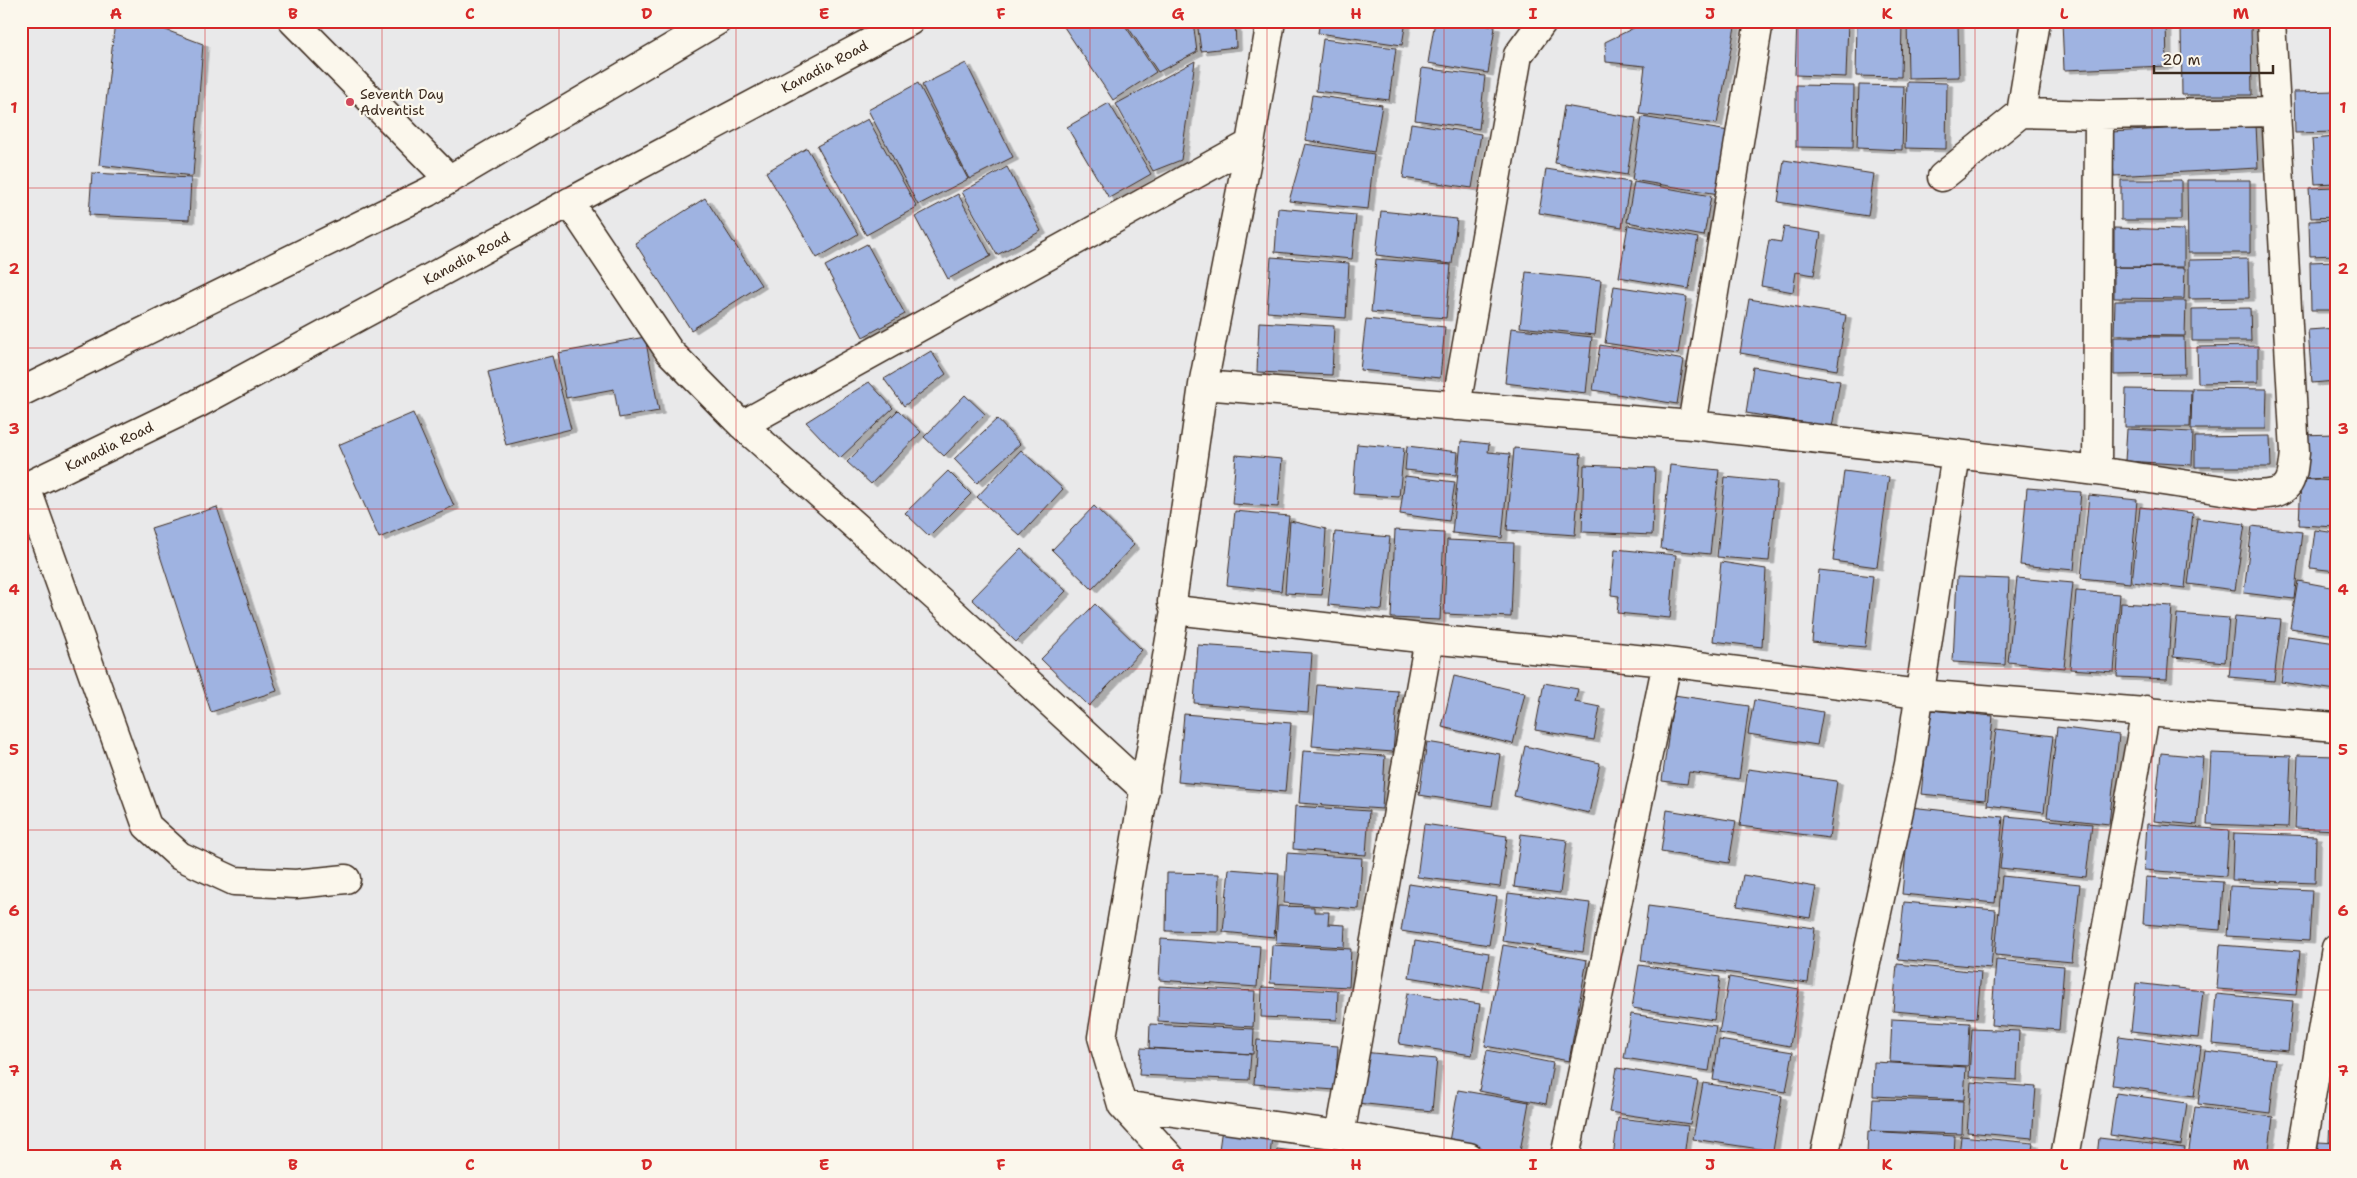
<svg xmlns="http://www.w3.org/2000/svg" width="2357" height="1178" viewBox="0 0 2357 1178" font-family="'Shantell Sans',sans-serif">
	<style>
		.building { fill: #9fb3e1; stroke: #3b2a1e; filter: url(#shadow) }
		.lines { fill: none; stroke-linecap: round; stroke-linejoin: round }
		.minor-casing { stroke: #3b2a1e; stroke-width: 31 }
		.major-casing { stroke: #3b2a1e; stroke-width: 31 }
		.minor { stroke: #fbf7ec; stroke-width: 28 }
		.major { stroke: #fbf7ec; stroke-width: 28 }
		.grid { fill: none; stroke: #d62828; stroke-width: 1; stroke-opacity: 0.55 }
		.poi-dot { fill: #d1495b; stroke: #fbf7ec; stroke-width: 2 }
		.labels { text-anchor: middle; stroke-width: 4.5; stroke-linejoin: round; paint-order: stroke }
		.street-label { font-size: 14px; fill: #3b2a1e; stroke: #fbf7ec }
		.poi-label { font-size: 14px; fill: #3b2a1e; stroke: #fbf7ec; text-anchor: start }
		.neatline { fill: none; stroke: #d62828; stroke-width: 2 }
		.grid-label { font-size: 16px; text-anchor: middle; font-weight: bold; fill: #d62828 }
	</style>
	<defs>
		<filter id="shadow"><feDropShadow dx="5.5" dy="3" stdDeviation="0" flood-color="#0004"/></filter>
	</defs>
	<rect width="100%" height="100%" fill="#e9e9ea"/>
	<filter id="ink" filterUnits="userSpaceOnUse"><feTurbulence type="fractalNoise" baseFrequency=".02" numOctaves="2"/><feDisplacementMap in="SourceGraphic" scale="10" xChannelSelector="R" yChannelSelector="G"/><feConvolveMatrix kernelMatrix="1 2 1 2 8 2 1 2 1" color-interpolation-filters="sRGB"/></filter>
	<g filter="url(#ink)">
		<!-- building -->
		<path class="building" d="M115,21h27l61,23 -10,132 -94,-11z
			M1060,21h62l34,51 -43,28z
			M1124,21h69l4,31 -39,20z
			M1197,21h38l1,26 -35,4z
			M1320,21h86l-4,24 -84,-12z
			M1435,21h26l34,6 -7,46 -60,-10z
			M1648,21h88l-19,103 -78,-10 6,-48 -39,-4 -1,-20z
			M1797,21h51l-2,56 -51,-2z
			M1857,21h45l-1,56 -45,-1z
			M1907,21h51l1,56 -51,1z
			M2062,21h104l1,45 -103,4z
			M2251,25l1,70h-70l-1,-69z
			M1323,39l73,9 -7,52 -73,-9z
			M1195,61l-14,99 -28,11 -37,-67z
			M966,63l47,94 -44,22 -47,-94z
			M1422,68l63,8 -6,53 -64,-9z
			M1907,82l40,1 -1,66 -41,-1z
			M918,83l50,96 -50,26 -50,-95z
			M1796,85l58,1 -1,62 -57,-1z
			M1859,85l45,1 -2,64 -45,-2z
			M2336,91v41l-41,1 -1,-41z
			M1312,95l70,10 -8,47 -69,-12z
			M1109,103l42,71 -42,24 -42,-71z
			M1564,106l72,12 -9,57 -72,-12z
			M1642,117l87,14 -10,63 -87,-14z
			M868,119l49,88 -51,28 -49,-89z
			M1411,123l70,11 -9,54 -69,-10z
			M2256,124l2,44 -144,8 -3,-44z
			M2336,137v46l-21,1 -3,-45z
			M1305,144l69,10 -6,55 -79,-8z
			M807,148l51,86 -41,24 -51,-86z
			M1784,160l90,14 -6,42 -90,-14z
			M1007,167l34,64 -44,24 -35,-63z
			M1546,169l84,13 -8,45 -83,-14z
			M92,173l99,5 -2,42 -100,-5z
			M2121,180h60v40h-60z
			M2187,180h63v73h-62z
			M1634,182l77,14 -7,40 -77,-14z
			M2336,187v30l-25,1 -2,-30z
			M958,194l33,62 -43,23 -33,-62z
			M705,198l56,87 -70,45 -56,-87z
			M1278,208l78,7 -4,44 -77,-7z
			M1381,211l76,8 -5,45 -76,-9z
			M2336,220v35l-26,1 -1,-35z
			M1628,225l70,13 -9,51 -70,-12z
			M1784,227l37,6 -7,42 -18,-3 -3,20 -32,-6 8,-46 12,2z
			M2114,228l70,2v37h-70z
			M867,244l38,70 -42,23 -38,-71z
			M1271,257l78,6 -3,55 -79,-6z
			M1376,259l75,6 -5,53 -75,-6z
			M2248,259l1,39 -60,1v-39z
			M2336,261v49h-25l-1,-48z
			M2114,267l71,1 -1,31 -70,-1z
			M1526,272l75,8 -6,55 -75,-8z
			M1614,286l73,11 -9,57 -73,-11z
			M1749,299l97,16 -9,55 -97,-17z
			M2115,301h71l-1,35 -71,-1z
			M2250,308l1,33h-59v-32z
			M1366,319l79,8 -5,51 -80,-8z
			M1259,322l75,4 -2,49 -75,-3z
			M1511,328l81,9 -6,56 -81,-10z
			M2336,328v53l-24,2 -4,-53z
			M645,337l14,74 -40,7 -5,-29 -48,9 -8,-45z
			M2114,337h70l1,37 -71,1z
			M1600,345l84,15 -7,44 -84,-14z
			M2258,346v36l-60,1 -1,-36z
			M931,351l15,23 -42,32 -20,-27z
			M552,356l19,73 -65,16 -18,-73z
			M1753,367l87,14 -8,46 -86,-14z
			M869,382l24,26 -53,50 -34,-36z
			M2192,388l75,1 -1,40h-75z
			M2126,389l65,1 -1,37h-65z
			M965,395l20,19 -41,42 -20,-19z
			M898,410l23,22 -50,52 -24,-22z
			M413,413l41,93 -75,32 -41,-93z
			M997,419l23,25 -43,39 -23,-24z
			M2127,429l66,3 -1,33 -67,-4z
			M2336,434v44l-35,1 -2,-44z
			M2270,436l1,31h-76v-30z
			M1461,441l28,3 -1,8 22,2 -8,84 -50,-5z
			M1357,444l47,4 -5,49 -46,-3z
			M1407,446l51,6 -2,23 -51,-5z
			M1514,448l67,6 -6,81 -68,-5z
			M1021,450l42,39 -43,47 -43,-39z
			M1236,455l46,4 -4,48 -46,-3z
			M1584,465l71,3 -3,67 -70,-3z
			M1670,465l49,5 -9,84 -49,-5z
			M948,471l23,23 -42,42 -24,-23z
			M1844,471l45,6 -12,90 -44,-6z
			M1405,476l50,6 -6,39 -49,-7z
			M1725,477l52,5 -8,79 -52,-4z
			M2301,479l35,2v46l-37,-2z
			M2027,488l54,4 -7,78 -54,-5z
			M2089,495l48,5 -7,83 -49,-5z
			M1094,506l40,39 -42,44 -40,-39z
			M217,507l60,184 -66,21 -60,-184z
			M2140,507l53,6 -8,75 -53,-6z
			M1235,511l54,5 -8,75 -54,-6z
			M2197,518l48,6 -10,66 -47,-6z
			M1290,521l36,8 -4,66 -37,-2z
			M2252,526l50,6 -8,67 -50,-6z
			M1395,530l49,3 -4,87 -49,-2z
			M2315,530l21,3v38l-26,-3z
			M1335,532l55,5 -8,73 -54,-5z
			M1447,540l67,3 -3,74 -67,-3z
			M1021,549l45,42 -50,51 -44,-43z
			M1615,549l61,6 -6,63 -53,-5 2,-17 -8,-1z
			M1721,562l45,7 -4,78 -49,-6z
			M1819,570l54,6 -8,71 -53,-5z
			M1957,577l52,2 -4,86 -52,-3z
			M2017,578l56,5 -9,85 -56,-6z
			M2298,581l38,7v47l-46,-7z
			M2076,591l44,3 -6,78 -44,-3z
			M2121,603l51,3 -5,73 -50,-2z
			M1095,604l47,46 -53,56 -48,-47z
			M2177,614l52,4 -4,44 -52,-5z
			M2235,616l46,4 -7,61 -45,-4z
			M2288,636l48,7v47l-55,-8z
			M1198,645l114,8 -4,59 -114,-9z
			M1454,676l71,17 -12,51 -71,-17z
			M1544,683l34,6 -3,13 25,5 -6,33 -59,-10z
			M1317,685l81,6 -5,61 -81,-6z
			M1674,695l75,11 -10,73 -50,-7 -2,12 -25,-3z
			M1754,700l69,12 -6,33 -69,-11z
			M1930,710l63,6 -8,84 -64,-6z
			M1184,714l107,9 -6,69 -107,-10z
			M2057,727l62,8 -10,89 -62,-7z
			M1996,729l57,7 -9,76 -57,-7z
			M1427,742l73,12 -8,52 -73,-11z
			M1525,746l75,17 -11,50 -75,-17z
			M1303,751l82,5 -3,53 -83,-6z
			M2161,753l42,4 -6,68 -43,-4z
			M2211,753l80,3 -3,71 -81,-3z
			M2298,755l38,1v74l-41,-2z
			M1748,769l89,12 -8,57 -89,-12z
			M1295,806l74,5 -3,44 -73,-6z
			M1910,807l93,10 -8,86 -93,-9z
			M1667,810l69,11 -7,42 -68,-11z
			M2006,816l86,8 -6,53 -86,-9z
			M1424,824l83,12 -7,51 -83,-10z
			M2147,824l82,6 -3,46 -82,-6z
			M2234,833l82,3 -1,47 -83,-3z
			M1521,834l46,6 -7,53 -46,-6z
			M1287,853l75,5 -3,51 -75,-6z
			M1229,869l50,4 -5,64 -51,-5z
			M1167,873l52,1 -1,58 -52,-1z
			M1743,875l73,12 -6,31 -73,-12z
			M2002,876l78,8 -8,78 -77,-7z
			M2146,877l77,5 -3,48 -77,-6z
			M1409,884l88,13 -8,48 -88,-14z
			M2230,886l82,4 -3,51 -82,-5z
			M1508,893l82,10 -7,49 -81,-11z
			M1904,902l92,8 -5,58 -93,-9z
			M1278,906l36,1v5h15l-1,12 17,1 -1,22 -68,-4z
			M1648,906l167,22 -7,55 -167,-22z
			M1161,939l99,7 -3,41 -98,-7z
			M1415,941l74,12 -6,36 -74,-12z
			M1272,945l79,4 -2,38 -79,-4z
			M1503,945l84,15 -18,101 -84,-15z
			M2220,945l80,6 -4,44 -79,-6z
			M1996,960l68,6 -5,64 -68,-5z
			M1897,964l84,8 -4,46 -84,-7z
			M1639,965l81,12 -6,43 -82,-12z
			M1729,977l70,12 -9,57 -71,-13z
			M2136,983l67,8 -5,47 -67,-7z
			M1159,986l96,5 -2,36 -95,-6z
			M1262,987l76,4 -1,29 -76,-3z
			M1407,993l73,11 -8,51 -73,-11z
			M2216,994l77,7 -5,50 -76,-7z
			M1631,1014l85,12 -7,45 -85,-13z
			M1892,1019l78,4 -2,43 -78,-4z
			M1150,1024l104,5 -1,25 -104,-6z
			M1972,1029l47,2 -2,49 -48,-3z
			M2334,1033h2v37h-4z
			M2119,1036l82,11 -7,49 -82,-11z
			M1257,1040l81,6 -3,44 -81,-6z
			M1719,1040l74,12 -7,40 -73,-12z
			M1141,1048l110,6 -2,26 -110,-5z
			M1487,1050l66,13 -7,41 -67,-13z
			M2205,1051l71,8 -6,54 -72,-9z
			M1362,1052l75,7 -5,52 -75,-8z
			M1874,1062l92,5 -2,33 -91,-4z
			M1617,1068l81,13 -8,43 -81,-12z
			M2332,1076h4v67l-7,-1z
			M1971,1082l65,5 -4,51 -65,-6z
			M1703,1083l79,13 -9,55 -80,-12z
			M1458,1090l71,12 -10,55h-48l-24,-4z
			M2116,1093l71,10 -6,42 -71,-10z
			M1873,1099l90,2 -1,33 -91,-3z
			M2195,1107l78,10 -5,40h-80z
			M1618,1118l70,8 -4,31h-71z
			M1222,1128l50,6 -2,23h-52z
			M1868,1131l87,5 -1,21h-87z
			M1961,1136l72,7 -2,14h-72z
			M2099,1138l86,10 -1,9h-87z
			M2318,1142l18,1v14h-19z
			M1277,1149l41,5 -1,3h-41z"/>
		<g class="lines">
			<!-- minor casing -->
			<g class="minor-casing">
				<path id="minor" d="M293,21l156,158
					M2021,113l15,-92
					M1942,177l79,-64 78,2 177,-3
					M569,202l100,149 73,74 197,175 206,190
					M1203,385l489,40 264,29
					M1456,406l62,-351 25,-34
					M742,425l508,-281
					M1692,425l67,-404
					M2097,471l2,-356
					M26,487l121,339 33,30 54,25 62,3 50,-5
					M1175,610l254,29 238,23 252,32 417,33
					M1122,1105l218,30 129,22
					M1340,1135l89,-496
					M1170,1157l-48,-52 -20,-68 73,-427 -3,-8 31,-217 47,-241 21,-123
					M1565,1157l102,-495
					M1824,1157l85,-393 47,-310 141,17 158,24c35,-1 37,-10 40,-43l-24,-431
					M2065,1157l81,-447
					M2301,1157l35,-209"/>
			</g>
			<!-- major casing -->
			<g class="major-casing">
				<g id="major">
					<path d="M21,392l407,-200 289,-171"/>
					<path id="s1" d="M21,489l176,-85 388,-210 325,-173"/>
				</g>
			</g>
			<!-- minor -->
			<use href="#minor" class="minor"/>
			<!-- major -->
			<use href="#major" class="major"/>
		</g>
	</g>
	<!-- grid -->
	<path class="grid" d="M205,21v1136M382,21v1136M559,21v1136M736,21v1136M913,21v1136M1090,21v1136M1267,21v1136M1444,21v1136M1621,21v1136M1798,21v1136M1975,21v1136M2152,21v1136M21,188h2315M21,348h2315M21,509h2315M21,669h2315M21,830h2315M21,990h2315"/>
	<!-- markers -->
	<circle class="poi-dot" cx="350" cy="102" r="5"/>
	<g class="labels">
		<!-- street labels -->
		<g class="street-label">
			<text dy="5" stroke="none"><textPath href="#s1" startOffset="908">Kanadia Road</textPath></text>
			<text dy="5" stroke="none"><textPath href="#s1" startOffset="502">Kanadia Road</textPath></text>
			<text dy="5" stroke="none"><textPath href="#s1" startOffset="98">Kanadia Road</textPath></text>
		</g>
		<!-- poi labels -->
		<g class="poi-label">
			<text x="360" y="99">Seventh Day<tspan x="360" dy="16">Adventist</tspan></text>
		</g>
	</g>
	<!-- margin -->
	<rect width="2357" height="1178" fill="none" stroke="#fbf7ec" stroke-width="55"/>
	<!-- scale -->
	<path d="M2154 65v8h119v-8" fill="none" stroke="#3b2a1e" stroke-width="2.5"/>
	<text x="2162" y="65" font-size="15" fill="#3b2a1e" stroke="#fbf7ec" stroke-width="4" paint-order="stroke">20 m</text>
	<rect x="28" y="28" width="2302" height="1122" class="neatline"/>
	<g class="grid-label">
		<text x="116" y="19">A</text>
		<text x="293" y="19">B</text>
		<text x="470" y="19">C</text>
		<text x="647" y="19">D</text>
		<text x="824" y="19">E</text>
		<text x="1001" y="19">F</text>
		<text x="1178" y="19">G</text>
		<text x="1356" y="19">H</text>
		<text x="1533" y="19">I</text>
		<text x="1710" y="19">J</text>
		<text x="1887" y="19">K</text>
		<text x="2064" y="19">L</text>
		<text x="2241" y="19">M</text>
		<text x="14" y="113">1</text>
		<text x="2343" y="113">1</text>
		<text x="14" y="274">2</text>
		<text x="2343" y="274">2</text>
		<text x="14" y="434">3</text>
		<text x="2343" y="434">3</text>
		<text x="14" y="595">4</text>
		<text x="2343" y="595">4</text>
		<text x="14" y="755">5</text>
		<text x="2343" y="755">5</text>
		<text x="14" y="916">6</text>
		<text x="2343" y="916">6</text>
		<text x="14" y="1076">7</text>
		<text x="2343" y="1076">7</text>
		<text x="116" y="1170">A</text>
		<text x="293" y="1170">B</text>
		<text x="470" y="1170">C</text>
		<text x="647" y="1170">D</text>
		<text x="824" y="1170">E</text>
		<text x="1001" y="1170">F</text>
		<text x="1178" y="1170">G</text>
		<text x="1356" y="1170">H</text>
		<text x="1533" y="1170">I</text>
		<text x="1710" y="1170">J</text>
		<text x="1887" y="1170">K</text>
		<text x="2064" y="1170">L</text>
		<text x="2241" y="1170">M</text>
	</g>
</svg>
